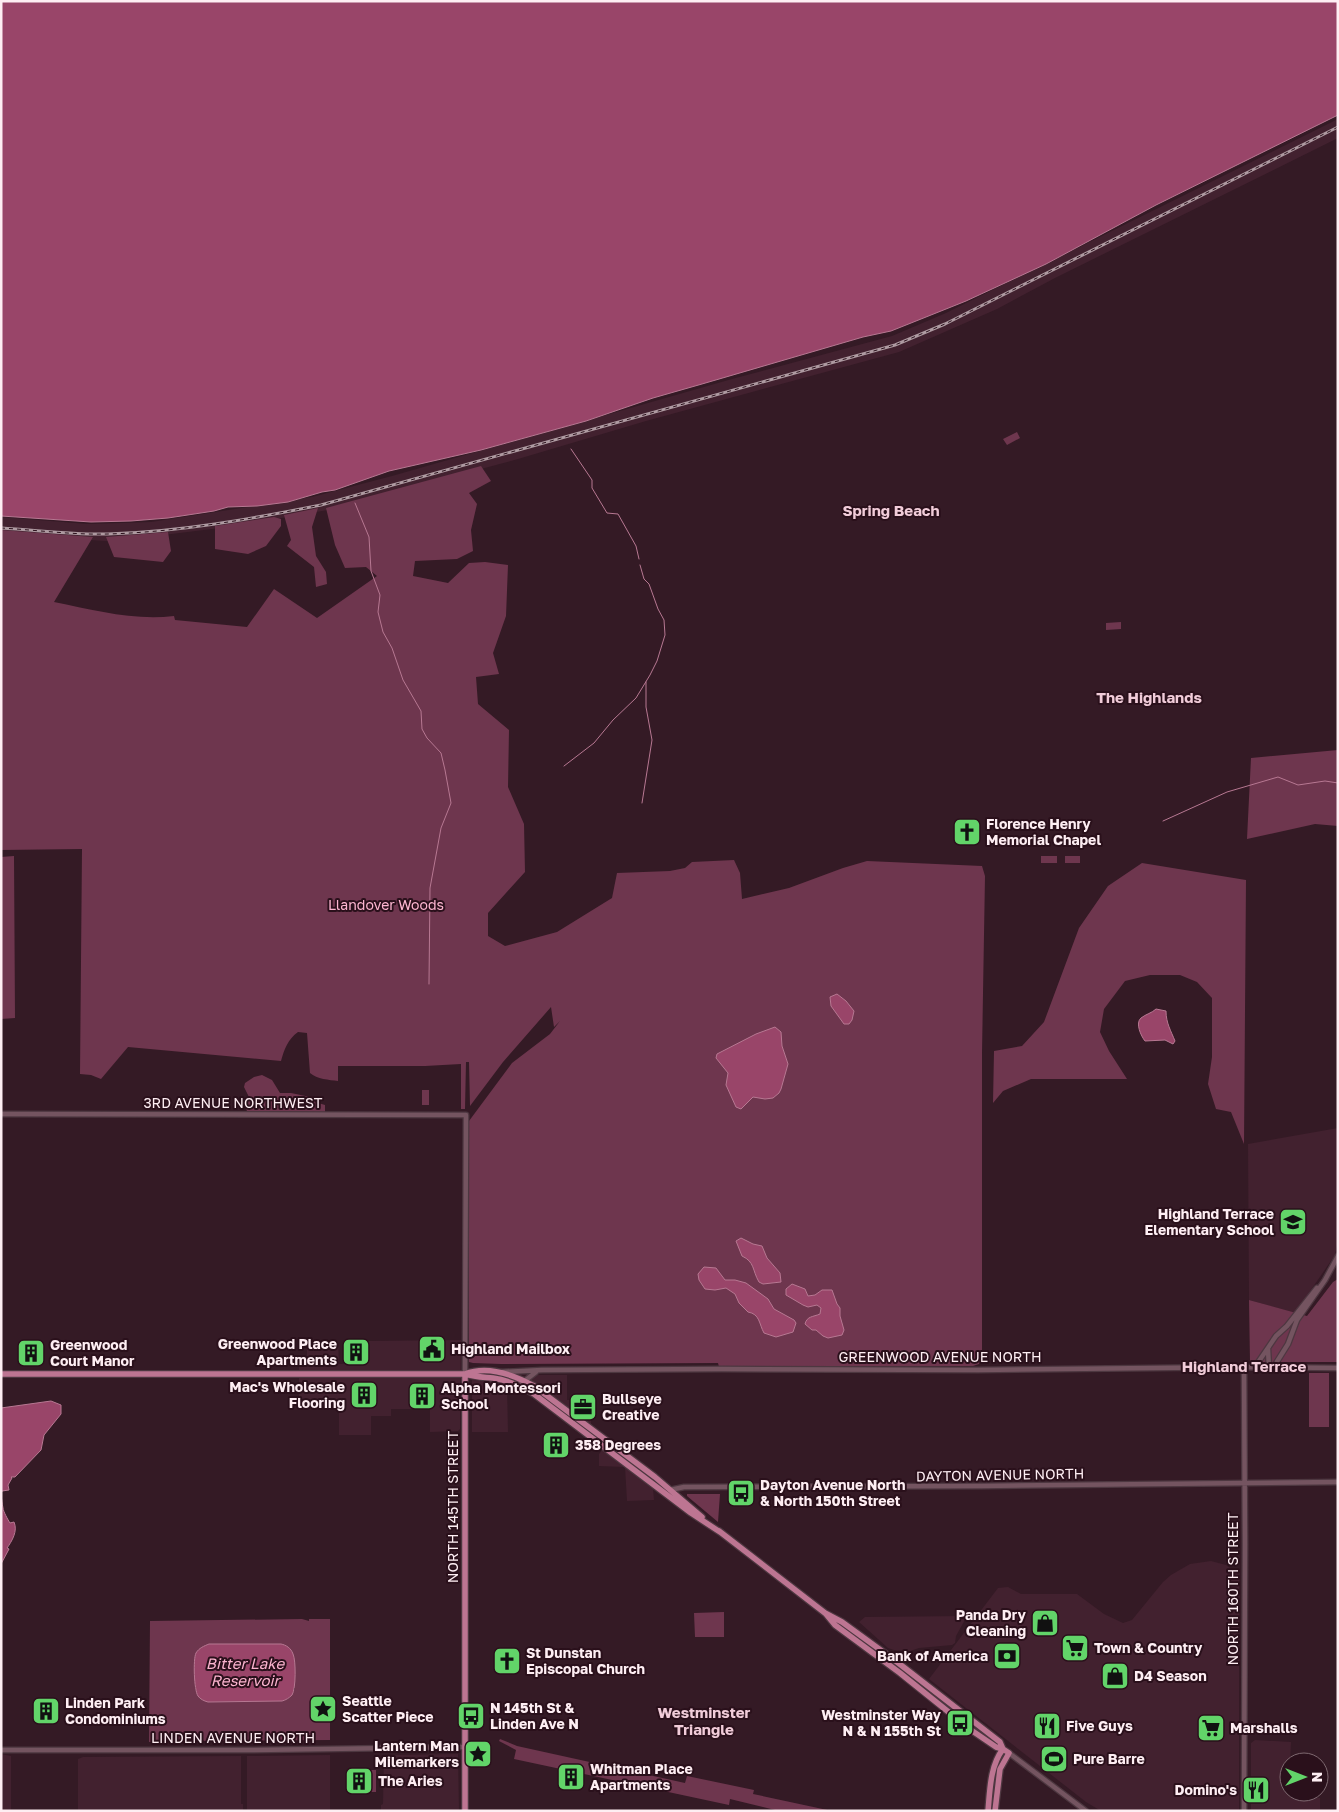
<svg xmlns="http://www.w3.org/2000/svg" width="1339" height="1812" viewBox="0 0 1339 1812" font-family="'Golos Text',sans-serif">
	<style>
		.built { fill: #42212f }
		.green { fill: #6e364e; fill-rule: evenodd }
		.water { fill: #994569; stroke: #b77892 }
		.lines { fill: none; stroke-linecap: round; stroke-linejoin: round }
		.stream { stroke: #b77892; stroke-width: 1 }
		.minor-casing { stroke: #4d3740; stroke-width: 7 }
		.major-casing { stroke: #4d3740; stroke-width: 8 }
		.minor { stroke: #745460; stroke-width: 4.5 }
		.major { stroke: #bd7592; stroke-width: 5.5 }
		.rail-casing { stroke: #ae9aa1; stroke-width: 3 }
		.rail { stroke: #2a101b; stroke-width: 1; stroke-dasharray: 4; stroke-linecap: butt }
		.labels { text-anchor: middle; stroke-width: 4; stroke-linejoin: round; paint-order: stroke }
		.poi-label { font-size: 14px; font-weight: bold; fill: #feeef3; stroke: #2a101b; text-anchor: start }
		.park-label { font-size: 14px; fill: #feb6d1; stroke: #2a101b }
		.street-label { font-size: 14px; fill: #feeef3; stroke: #2a101b }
		.neighbourhood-label { font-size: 15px; font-weight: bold; fill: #f1ccd9; stroke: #2a101b }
		.water-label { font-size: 15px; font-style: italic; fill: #fcb4cf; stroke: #2a101b }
	</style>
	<rect width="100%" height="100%" fill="#341a25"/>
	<!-- built -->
	<path class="built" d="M1338,119v19l-283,140 -58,31 -98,43 -253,69 -128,38 -190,51 -92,16 -113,14 -18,1 -104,-7v-17l87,7 63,-2 161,-25 80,-21 340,-97 160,-43 54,-23z
		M1338,1128v112l-3,15 -40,58 -46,-13 -1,-156z
		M461,1340l-1,89 -2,2 -28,1v-23h-39v7h-20v19h-32v-32h-40v-38h8v-24h31l1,23 29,-1v-22z
		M532,1375h35v25h24v25l-59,-44 -1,-2z
		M472,1380l25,2 10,4 1,46h-36z
		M603,1449l50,40 1,11 -27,1 -2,-34 -26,-1v-12z
		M1211,1561l15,4 13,10v236h-138l-15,-9 -157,-123 69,-91 10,-1 13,7h56l27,20 19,9 9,-3 31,-38 8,-7 19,-11z
		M967,1616l-11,20 -1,7 -3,2 -33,3 -9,3 -16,-1 -6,-2 -29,-26 6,-5z
		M1255,1740l36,2 -1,20h-1l1,35 30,1v13h-69v-68z
		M1,1754l10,2v55h-10z
		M458,1754l1,57h-78v-6l2,-1 1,-49z
		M330,1755v56h-83v-55z
		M241,1756v48h2v7h-165v-52l5,-2z"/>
	<!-- green -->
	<path class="green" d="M1017,432l3,6 -13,7 -4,-6z
		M481,466l10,15 -22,12 8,11 -6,26 2,21 -16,8 -42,2 -2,15 35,7 21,-20 16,-1 23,3 -2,51 -13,37 6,21 -23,3 2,27 31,26 -1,57 16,37 1,48 -37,41v23l17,10 52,-14 55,-34 5,-25 53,-2 15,-3 7,-6 42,-2 6,13 2,26 47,-11 54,-20 24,-7 115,5 3,10 -3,177v305l-3,6 -6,2 -254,1 -1,-4 -217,1 -28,-1 -4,-1v-241l43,-58 38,-29 10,-13 -6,6 -3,-20 -48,55 -33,44 -1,-44h-3l-1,47h-4v-45l-36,2h-87v15c-9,-1 -21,-2 -28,-8l-3,-40 -9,-1c-10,7 -14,18 -17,29l-153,-14 -27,32 -10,-4 -11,-1 2,-225 -81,1v-320l92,7 -39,65c40,8 80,19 120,14l1,4 72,7 27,-38 43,29 60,-42 -11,-9 -21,1 -10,-23 -9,-37z
		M318,508l-6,19 4,29 10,16 1,12 -11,3 -2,-20 -27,-21 4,-6 -7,-25z
		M274,517l7,2v7l-15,20 -18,8 -33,-5v-23z
		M168,532l3,19 -8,11 -49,-5 -8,-20z
		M1121,622v7l-15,1v-7z
		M1338,750v76l-23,-2 -68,15 4,-81z
		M14,856l1,162 -14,1v-162z
		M1041,856h16v7h-16z
		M1065,856h15v7h-15z
		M1142,863l104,17 -2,264 -13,-32 -15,-3 -8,-25 4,-27v-59l-15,-16 -17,-7h-30l-25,6 -21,28 -4,23 9,19 18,28h-96l-28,12 -10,12 1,-52 28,-5 22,-24 35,-94 29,-42z
		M262,1075l10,5 8,13h11l24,5v4l10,3v7l-78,-1 -2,-4 4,-10 -5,-10 1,-4 9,-6z
		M422,1090h7v15h-7z
		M1338,1279v83h-88l-1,-62 58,16 26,-34z
		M1309,1373h20v54h-20z
		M687,1494h33l-2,28 -31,-26z
		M724,1612v25h-29l-1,-24z
		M302,1619l7,2v-2h21v121l-125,1 -10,-3 -6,4h-40l1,-121zM195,1656l100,32c-3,8 -6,11 -13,13l-74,1 -13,-13z
		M500,1739l17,7 168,37 2,-7 67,14 -1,4 79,17h-53l-49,-12 -1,6 -215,-46 2,-9 -17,-9z
		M364,1770h12v22h-12z"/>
	<!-- water -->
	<path class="water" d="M1,1h1337v114l-182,90 -110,59 -80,37 -75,30 -28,6 -161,47 -49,14 -67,23 -105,29 -92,21 -54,19 -13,2 -34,10 -31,4 -29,1 -14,4 -46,7 -37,3 -40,1 -90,-6z
		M837,994l9,7 8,10 -2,9 -3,4h-5l-13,-18 -1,-9z
		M1156,1009l10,2c0,12 5,20 9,30l-2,3 -8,-4 -20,1c-4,-5 -10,-18 -4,-23 5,-4 11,-5 15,-9z
		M775,1027l6,5 1,14 6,18 -7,25 -2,4 -6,5 -8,1 -12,-2 -12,12 -5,-2 -10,-22 2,-12 -12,-15 1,-4 39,-20z
		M741,1238l12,6 9,2 5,12 13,15 1,9 -18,2 -4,-2c-7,-12 -4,-20 -17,-26l-6,-15z
		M704,1267l12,1 9,12h10l11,3 22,16 6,10 20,11 2,3 -3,9 -17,5 -12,-4c-5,-9 -4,-19 -16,-21l-9,-9 -4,-9 -9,-6 -11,2 -10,-1 -6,-9 -1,-6z
		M792,1284l13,5 3,7 7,-1 7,-5h10l5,14 3,4v8l4,14 -2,5 -14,3 -5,-2 -7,-6h-4l-7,-6c2,-8 8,-7 15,-10l1,-6 -4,-3 -9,2 -5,-2 -17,-10v-6z
		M51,1401l10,4v9l-17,21 -3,15 -26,27h-4l1,1 -4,7 1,5 -7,1 -1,3v-86z
		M1,1497c1,2 1,7 2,11 0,3 5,12 7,15l4,-1c4,9 -2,19 -7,26l2,1 -8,15z
		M209,1644h72c5,1 10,4 12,10 3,6 3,35 -1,41 -3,3 -6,5 -10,6l-74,1c-4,-1 -8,-3 -10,-6 -4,-6 -5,-37 -2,-43 3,-5 8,-7 13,-9z"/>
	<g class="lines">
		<!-- stream -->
		<path class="stream" d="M571,449l21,31v8l15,25 11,1 18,32 3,13
			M355,503l14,34 2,34 9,24 -2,17 5,20 9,16 11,32 18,31 1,18 5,9 14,15 4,17 6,33 -10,25 -11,60 -1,96
			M564,766l30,-23 19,-23 23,-22 14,-23 7,-14 8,-26 -1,-15 -6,-11 -9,-25 -5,-5 -4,-14
			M642,803l10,-63 -6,-33v-25
			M1163,821l64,-29 51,-15 20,8 27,-4 13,2"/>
		<!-- minor casing -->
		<g class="minor-casing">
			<path id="minor" d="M1,1114l465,1 -1,259
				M1268,1349l1,19
				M1244,1367l1,177 -1,267
				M1255,1367l21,-31 11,-10 30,-38
				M1273,1368l15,-24 9,-24 28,-40 13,-24
				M502,1372l40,-2 180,-1 256,1 266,-3 94,1
				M515,1383h7l14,-11
				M670,1490l14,-3 297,-1 357,-4
				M1,1750h247l218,-3
				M1009,1753l77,58"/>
		</g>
		<!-- major casing -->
		<g class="major-casing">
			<path id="major" d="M1,1374h464c10,3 18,3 28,4 15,2 28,8 41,16l157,119 29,19
				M465,1374c23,-9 49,1 69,12l121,91 47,40
				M465,1374v437
				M719,1531l106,82 17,9 55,40 103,80 3,7
				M826,1614l9,11 65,48 71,57 25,17 7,2 6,4 -9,16 -5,42
				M988,1811c2,-21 2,-45 15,-62"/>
		</g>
		<!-- minor -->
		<use href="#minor" class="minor"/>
		<!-- major -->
		<use href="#major" class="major"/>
		<!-- rail casing -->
		<g class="rail-casing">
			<path id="rail" d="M1,528c36,2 72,7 107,6 71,-2 143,-15 213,-29l574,-160 50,-21 393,-197"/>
		</g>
		<!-- rail -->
		<use href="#rail" class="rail"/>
	</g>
	<!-- icons -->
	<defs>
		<g id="church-square" transform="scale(1.4375)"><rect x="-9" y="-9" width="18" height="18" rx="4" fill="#62d469" stroke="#2a101b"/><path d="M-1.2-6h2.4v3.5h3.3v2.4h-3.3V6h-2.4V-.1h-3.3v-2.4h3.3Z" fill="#111"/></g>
		<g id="school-square" transform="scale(1.4375)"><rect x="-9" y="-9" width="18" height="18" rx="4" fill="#62d469" stroke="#2a101b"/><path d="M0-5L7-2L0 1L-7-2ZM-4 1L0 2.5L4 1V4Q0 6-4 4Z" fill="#111"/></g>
		<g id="civic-square" transform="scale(1.4375)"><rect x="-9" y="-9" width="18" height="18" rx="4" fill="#62d469" stroke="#2a101b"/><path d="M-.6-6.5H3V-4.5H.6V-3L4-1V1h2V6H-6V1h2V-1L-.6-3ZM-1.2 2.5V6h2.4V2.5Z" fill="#111"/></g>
		<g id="building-square" transform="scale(1.4375)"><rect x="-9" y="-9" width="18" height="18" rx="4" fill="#62d469" stroke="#2a101b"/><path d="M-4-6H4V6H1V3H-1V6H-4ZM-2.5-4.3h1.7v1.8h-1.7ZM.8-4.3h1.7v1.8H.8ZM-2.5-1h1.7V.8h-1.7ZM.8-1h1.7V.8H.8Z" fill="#111"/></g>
		<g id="office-square" transform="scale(1.4375)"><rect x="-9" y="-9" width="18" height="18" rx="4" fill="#62d469" stroke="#2a101b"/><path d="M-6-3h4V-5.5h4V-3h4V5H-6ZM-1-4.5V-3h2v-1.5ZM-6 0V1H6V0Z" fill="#111"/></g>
		<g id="bus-square" transform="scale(1.4375)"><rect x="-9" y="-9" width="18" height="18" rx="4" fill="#62d469" stroke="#2a101b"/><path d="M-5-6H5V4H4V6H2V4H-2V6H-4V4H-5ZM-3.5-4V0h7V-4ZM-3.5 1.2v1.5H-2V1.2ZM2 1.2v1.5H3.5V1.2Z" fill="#111"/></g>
		<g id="shop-square" transform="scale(1.4375)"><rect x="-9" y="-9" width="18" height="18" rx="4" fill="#62d469" stroke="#2a101b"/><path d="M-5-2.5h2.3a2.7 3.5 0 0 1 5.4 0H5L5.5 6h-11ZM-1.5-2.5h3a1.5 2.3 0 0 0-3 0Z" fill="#111"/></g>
		<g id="supermarket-square" transform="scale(1.4375)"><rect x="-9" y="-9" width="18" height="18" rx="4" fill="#62d469" stroke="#2a101b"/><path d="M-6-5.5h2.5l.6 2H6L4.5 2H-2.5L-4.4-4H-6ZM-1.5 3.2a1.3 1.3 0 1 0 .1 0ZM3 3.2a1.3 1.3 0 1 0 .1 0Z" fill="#111"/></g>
		<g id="bank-square" transform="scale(1.4375)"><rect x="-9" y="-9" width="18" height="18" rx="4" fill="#62d469" stroke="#2a101b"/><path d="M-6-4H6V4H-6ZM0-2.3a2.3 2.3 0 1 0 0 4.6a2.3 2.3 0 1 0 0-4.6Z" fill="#111"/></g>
		<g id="sight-square" transform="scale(1.4375)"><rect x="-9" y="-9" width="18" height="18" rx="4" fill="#62d469" stroke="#2a101b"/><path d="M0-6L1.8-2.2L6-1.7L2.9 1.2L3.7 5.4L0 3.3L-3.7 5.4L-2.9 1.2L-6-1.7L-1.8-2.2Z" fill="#111"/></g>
		<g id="restaurant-square" transform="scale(1.4375)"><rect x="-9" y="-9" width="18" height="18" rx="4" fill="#62d469" stroke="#2a101b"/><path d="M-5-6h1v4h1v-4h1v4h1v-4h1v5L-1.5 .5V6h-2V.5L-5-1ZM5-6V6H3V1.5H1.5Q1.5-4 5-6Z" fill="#111"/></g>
		<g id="stadium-square" transform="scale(1.4375)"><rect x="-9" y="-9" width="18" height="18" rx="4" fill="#62d469" stroke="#2a101b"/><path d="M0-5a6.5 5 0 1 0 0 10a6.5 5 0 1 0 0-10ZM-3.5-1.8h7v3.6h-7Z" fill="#111"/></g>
	</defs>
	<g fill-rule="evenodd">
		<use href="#church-square" x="967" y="832"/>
		<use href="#school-square" x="1293" y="1222"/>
		<use href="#civic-square" x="432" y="1349"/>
		<use href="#building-square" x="356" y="1352"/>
		<use href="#building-square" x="31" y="1353"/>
		<use href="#building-square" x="364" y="1395"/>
		<use href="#building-square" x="422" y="1396"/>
		<use href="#office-square" x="583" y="1407"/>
		<use href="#building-square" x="556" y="1445"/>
		<use href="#bus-square" x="741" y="1493"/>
		<use href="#shop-square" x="1045" y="1623"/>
		<use href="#supermarket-square" x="1075" y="1648"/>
		<use href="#bank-square" x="1007" y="1656"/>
		<use href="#church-square" x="507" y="1661"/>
		<use href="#shop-square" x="1115" y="1676"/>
		<use href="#sight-square" x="323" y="1709"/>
		<use href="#building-square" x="46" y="1711"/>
		<use href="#bus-square" x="471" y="1716"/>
		<use href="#bus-square" x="960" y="1723"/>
		<use href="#restaurant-square" x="1047" y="1726"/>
		<use href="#supermarket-square" x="1211" y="1728"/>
		<use href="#sight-square" x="478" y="1754"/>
		<use href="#stadium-square" x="1054" y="1759"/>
		<use href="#building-square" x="571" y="1777"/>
		<use href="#building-square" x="359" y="1781"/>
		<use href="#restaurant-square" x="1256" y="1790"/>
	</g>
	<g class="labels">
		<!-- poi labels -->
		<g class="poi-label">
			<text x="986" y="829">Florence Henry<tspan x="986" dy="16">Memorial Chapel</tspan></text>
			<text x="1274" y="1219" text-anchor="end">Highland Terrace<tspan x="1274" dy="16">Elementary School</tspan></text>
			<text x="337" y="1349" text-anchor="end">Greenwood Place<tspan x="337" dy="16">Apartments</tspan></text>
			<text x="50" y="1350">Greenwood<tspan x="50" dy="16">Court Manor</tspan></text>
			<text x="451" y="1354">Highland Mailbox</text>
			<text x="345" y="1392" text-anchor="end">Mac's Wholesale<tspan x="345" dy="16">Flooring</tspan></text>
			<text x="441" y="1393">Alpha Montessori<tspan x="441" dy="16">School</tspan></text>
			<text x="602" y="1404">Bullseye<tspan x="602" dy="16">Creative</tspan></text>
			<text x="575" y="1450">358 Degrees</text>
			<text x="760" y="1490">Dayton Avenue North<tspan x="760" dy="16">&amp; North 150th Street</tspan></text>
			<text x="1026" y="1620" text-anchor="end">Panda Dry<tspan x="1026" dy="16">Cleaning</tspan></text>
			<text x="1094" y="1653">Town &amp; Country</text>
			<text x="526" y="1658">St Dunstan<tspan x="526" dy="16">Episcopal Church</tspan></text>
			<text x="988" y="1661" text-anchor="end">Bank of America</text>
			<text x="1134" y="1681">D4 Season</text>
			<text x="342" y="1706">Seattle<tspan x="342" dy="16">Scatter Piece</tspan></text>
			<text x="65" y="1708">Linden Park<tspan x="65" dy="16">Condominiums</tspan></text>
			<text x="490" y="1713">N 145th St &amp;<tspan x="490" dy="16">Linden Ave N</tspan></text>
			<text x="941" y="1720" text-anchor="end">Westminster Way<tspan x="941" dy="16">N &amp; N 155th St</tspan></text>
			<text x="1066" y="1731">Five Guys</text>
			<text x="1230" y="1733">Marshalls</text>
			<text x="459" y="1751" text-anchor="end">Lantern Man<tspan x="459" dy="16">Milemarkers</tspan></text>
			<text x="1073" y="1764">Pure Barre</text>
			<text x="590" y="1774">Whitman Place<tspan x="590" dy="16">Apartments</tspan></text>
			<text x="378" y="1786">The Aries</text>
			<text x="1237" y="1795" text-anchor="end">Domino's</text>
		</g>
		<!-- park labels -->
		<g class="park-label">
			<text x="386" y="910">Llandover Woods</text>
		</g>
		<!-- street labels -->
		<g class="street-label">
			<text x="233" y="1108">3RD AVENUE NORTHWEST</text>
			<text x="940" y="1362">GREENWOOD AVENUE NORTH</text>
			<text transform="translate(1000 1475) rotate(-1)" y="5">DAYTON AVENUE NORTH</text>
			<text transform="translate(453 1507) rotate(-90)" y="5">NORTH 145TH STREET</text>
			<text transform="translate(1233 1589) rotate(-90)" y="5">NORTH 160TH STREET</text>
			<text x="233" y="1743">LINDEN AVENUE NORTH</text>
		</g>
		<!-- neighbourhood labels -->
		<g class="neighbourhood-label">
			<text x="891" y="516">Spring Beach</text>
			<text x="1149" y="703">The Highlands</text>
			<text x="1244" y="1372">Highland Terrace</text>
			<text x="704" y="1718">Westminster<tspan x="704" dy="17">Triangle</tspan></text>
		</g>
		<!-- water labels -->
		<g class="water-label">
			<text x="245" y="1669">Bitter Lake<tspan x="245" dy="17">Reservoir</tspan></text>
		</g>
	</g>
	<!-- border -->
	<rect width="1339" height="1812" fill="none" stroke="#feeef3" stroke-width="5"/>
	<!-- north arrow -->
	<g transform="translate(1304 1777) rotate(90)"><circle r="24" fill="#2a101b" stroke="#7f6971"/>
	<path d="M0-4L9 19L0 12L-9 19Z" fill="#62d469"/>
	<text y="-8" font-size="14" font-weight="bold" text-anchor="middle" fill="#feeef3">N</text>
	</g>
</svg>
